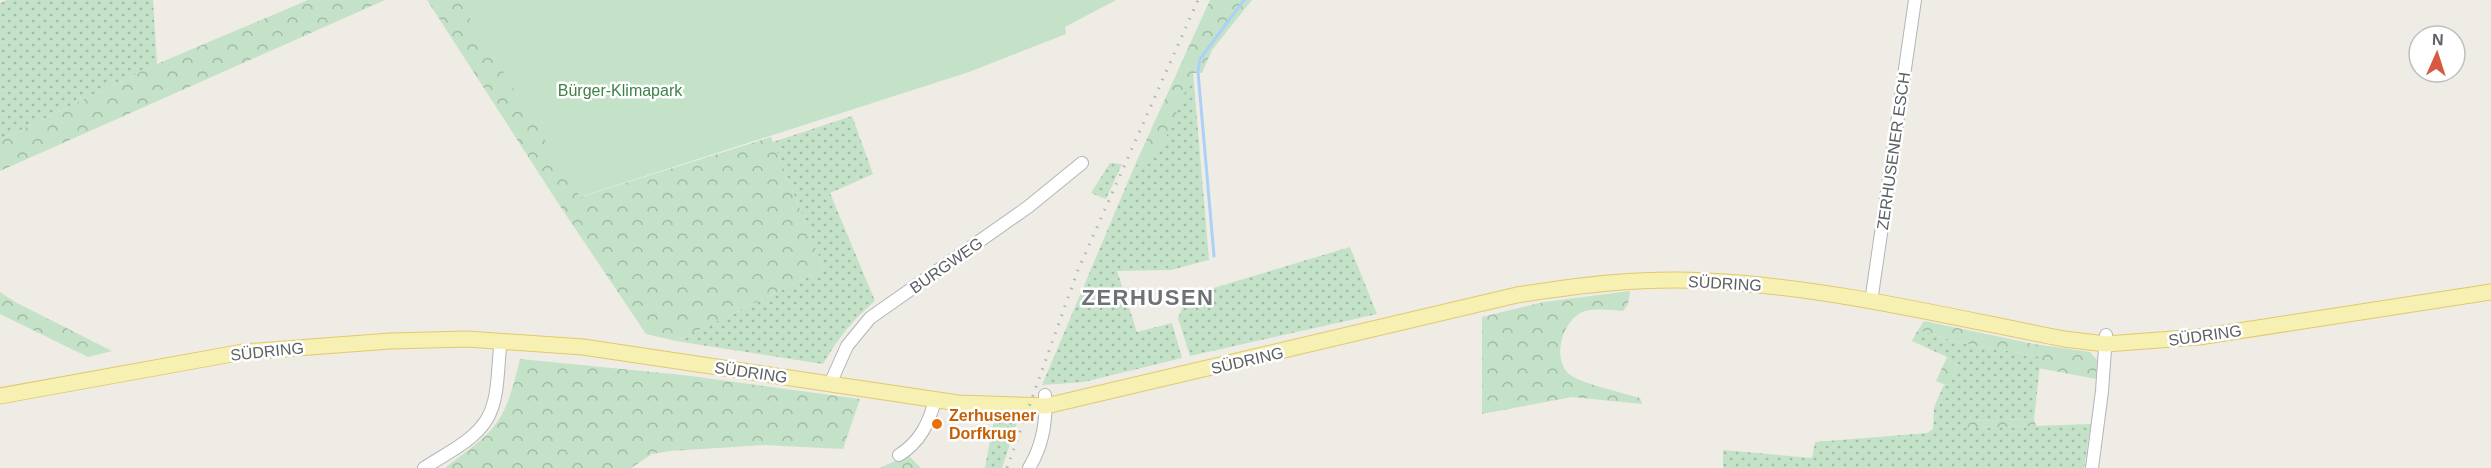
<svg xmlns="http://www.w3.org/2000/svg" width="2491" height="468" viewBox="0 0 2491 468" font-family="Helvetica,sans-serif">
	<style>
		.grass { fill: url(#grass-dots) }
		.forest { fill: url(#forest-crowns) }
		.park { fill: #c4e2c7 }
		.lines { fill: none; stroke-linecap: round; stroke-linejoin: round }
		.stream { stroke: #add1f6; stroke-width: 3 }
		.minor-casing { stroke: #b2b5b9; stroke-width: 14 }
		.major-casing { stroke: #e2c96a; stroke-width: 17 }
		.minor { stroke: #fff; stroke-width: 12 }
		.major { stroke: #f6f0b2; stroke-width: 15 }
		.rail { stroke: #b3b4b4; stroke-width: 3; stroke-dasharray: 1.5 8; stroke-linecap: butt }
		.food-dot { fill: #e8710a; stroke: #fff; stroke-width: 2 }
		.labels { text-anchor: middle; stroke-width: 5; stroke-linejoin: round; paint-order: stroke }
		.park-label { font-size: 16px; fill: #3f8147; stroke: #fff }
		.street-label { font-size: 16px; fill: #5d6064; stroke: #fff }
		.food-label { font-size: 16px; font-weight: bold; fill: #c56008; stroke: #fff; text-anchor: start }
		.district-label { font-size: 22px; font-weight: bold; letter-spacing: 1.5px; fill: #6e7176; stroke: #fff }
	</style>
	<defs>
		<pattern id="grass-dots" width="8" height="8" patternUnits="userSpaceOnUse" patternTransform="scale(1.5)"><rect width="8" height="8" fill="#c4e2c7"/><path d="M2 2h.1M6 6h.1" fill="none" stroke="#a2bba5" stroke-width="1.8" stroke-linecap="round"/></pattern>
		<pattern id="forest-crowns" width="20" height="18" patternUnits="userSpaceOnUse" patternTransform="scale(1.5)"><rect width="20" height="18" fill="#c4e2c7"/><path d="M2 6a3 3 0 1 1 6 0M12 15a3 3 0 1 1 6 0" fill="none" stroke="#a2bba5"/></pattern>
	</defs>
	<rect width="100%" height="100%" fill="#eeece5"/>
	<!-- grass -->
	<path class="grass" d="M7,0h146l4,64 -157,76v-137z
		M1193,72l16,188 -38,10 -54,1 20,61 35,-9 10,35 -98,24 -42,3 93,-220 14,-3z
		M852,116l21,58 -43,19 45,108c-22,18 -38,39 -52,63l-147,-23 148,-72 -51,-127z
		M1110,163l12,1 -16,35 -15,-6z
		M1350,247l27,67 -187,42 -12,-38 5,-12 11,-4 3,-9z
		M1918,330l39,12 84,15 -7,62 -64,2 -2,7 123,-4 -7,44h-361v-18l89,8 3,-16 112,-9 6,-4 1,-22 10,-22 4,1 9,-20 -10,-9 -35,-16z
		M995,414h25l-18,54h-17z"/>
	<!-- forest -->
	<path class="forest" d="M308,0h77l-385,171v-31l157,-76z
		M427,0h32l122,197 190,-60 53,132 -148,72 -30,-7 -88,-131z
		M1210,0h42l-40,50 -10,23h-9l-33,79 -11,10 -14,3z
		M1630,291l-2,13 -5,7c-12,-1 -27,-3 -38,0 -22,7 -34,47 -16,63 10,9 55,19 71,24l2,6 -70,-7 -90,17v-97l62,-15z
		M0,292l15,10 97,49 -24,6 -88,-43z
		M1924,321l110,23 56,8 7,8 -1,19 -58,-11 3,-11 -84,-15 -39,-12z
		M1947,357l10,9 -9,20 -12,-5z
		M520,359l163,16 177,24 -17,50 -79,-4 -94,6 -18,3 -21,14h-186c53,-40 59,-43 75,-109z
		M2034,419l2,7 -69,2 3,-7z
		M908,455l13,13h-41z"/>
	<!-- park -->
	<path class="park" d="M459,0h657l-51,27 1,7 -97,38 -389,125z"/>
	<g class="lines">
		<!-- stream -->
		<path class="stream" d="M1214,256l-16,-184 2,-13 44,-59"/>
		<!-- minor casing -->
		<g class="minor-casing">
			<path id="minor" d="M1871,302l44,-302
				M830,384l17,-38 23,-28 158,-111 54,-44
				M899,455c21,-13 30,-32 36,-55
				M424,468c21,-14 50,-27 63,-49 13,-22 10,-54 14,-79
				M1029,468c14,-23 18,-47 16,-73
				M2092,468l10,-77 4,-56"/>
		</g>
		<!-- major casing -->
		<g class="major-casing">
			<path id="major" d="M0,396l243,-44 147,-11 77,-2 116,8 375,56 88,3 471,-111c63,-10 127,-18 191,-14 120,6 238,35 356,58l42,5 93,-7 292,-45"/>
		</g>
		<!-- minor -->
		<use href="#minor" class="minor"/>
		<!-- major -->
		<use href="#major" class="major"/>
		<!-- rail -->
		<path class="rail" d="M1007,468l71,-198 120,-270"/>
	</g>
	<!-- markers -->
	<circle class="food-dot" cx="937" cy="424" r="6"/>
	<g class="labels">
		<!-- park labels -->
		<g class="park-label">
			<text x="620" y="96">Bürger-Klimapark</text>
		</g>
		<!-- street labels -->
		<g class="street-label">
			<text transform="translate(1893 151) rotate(-82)" y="6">ZERHUSENER ESCH</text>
			<text transform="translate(946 265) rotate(-35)" y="6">BURGWEG</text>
			<text transform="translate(1725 283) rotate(3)" y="6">SÜDRING</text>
			<text transform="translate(2205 335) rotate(-8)" y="6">SÜDRING</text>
			<text transform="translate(267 351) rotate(-6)" y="6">SÜDRING</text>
			<text transform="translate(1247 360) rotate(-13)" y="6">SÜDRING</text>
			<text transform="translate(751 372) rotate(8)" y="6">SÜDRING</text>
		</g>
		<!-- food labels -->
		<g class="food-label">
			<text x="949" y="421">Zerhusener<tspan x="949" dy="18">Dorfkrug</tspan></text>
		</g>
		<!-- district labels -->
		<g class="district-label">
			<text x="1148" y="305">ZERHUSEN</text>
		</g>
	</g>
	<!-- north arrow -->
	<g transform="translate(2437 54) rotate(3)"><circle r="28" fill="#ffffff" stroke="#bebfc1" stroke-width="1.5"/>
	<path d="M0-4.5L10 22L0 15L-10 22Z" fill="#d75942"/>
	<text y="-9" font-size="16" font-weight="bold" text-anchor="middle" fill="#5d6064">N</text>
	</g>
</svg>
